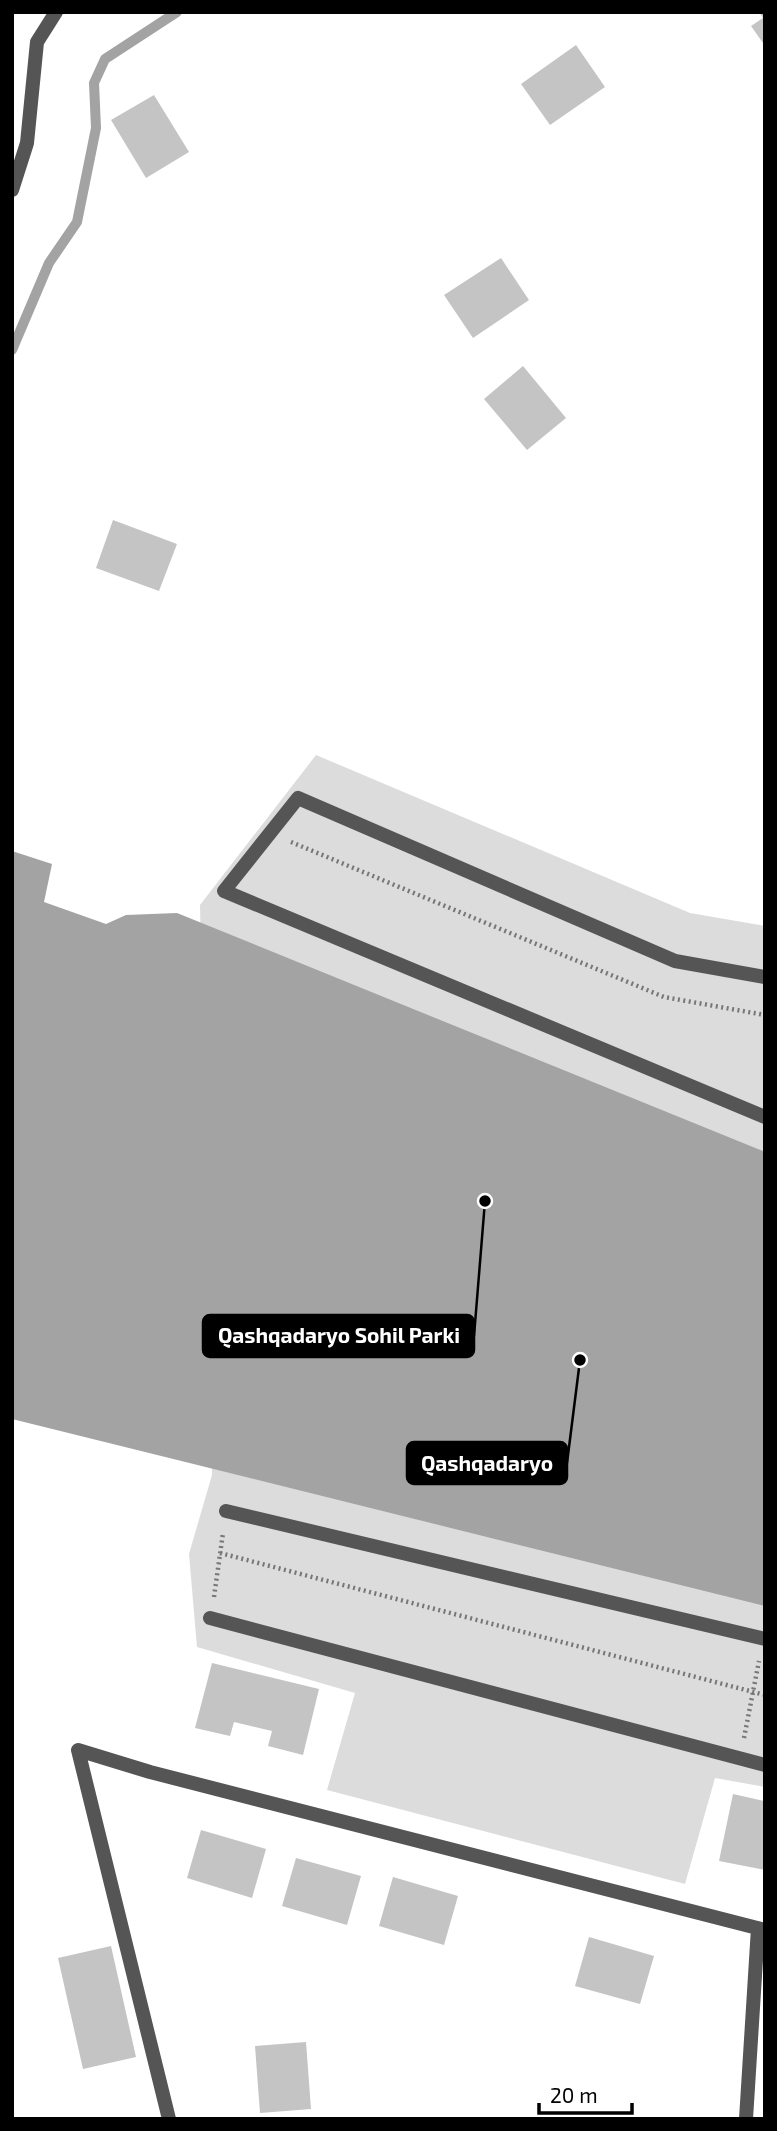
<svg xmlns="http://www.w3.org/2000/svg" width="777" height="2131" viewBox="0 0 777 2131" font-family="'Exo 2',sans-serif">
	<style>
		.green { fill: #dcdcdc }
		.water { fill: #a3a3a3 }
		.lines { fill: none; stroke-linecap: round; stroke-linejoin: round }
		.stream { stroke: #a3a3a3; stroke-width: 10 }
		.building { fill: #c4c4c4 }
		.path { stroke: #777; stroke-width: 4.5; stroke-dasharray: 2 3.5; stroke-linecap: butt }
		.street { stroke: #555; stroke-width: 14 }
		.leader { fill: none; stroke: #000; stroke-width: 2.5 }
		.callout-dot { fill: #000; stroke: #fff; stroke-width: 2.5 }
		.callout { fill: #000; stroke: #000; stroke-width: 2.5 }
		.callout-label { font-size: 21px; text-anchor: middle; font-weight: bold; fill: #fff }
	</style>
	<rect width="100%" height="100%" fill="#fff"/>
	<!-- green -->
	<path class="green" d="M316,755l374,158 75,13v861l-50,-9 -30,106 -358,-94 28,-97 -158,-46 -8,-93 23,-79 -12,-570z"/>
	<!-- water -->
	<path class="water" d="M12,851l40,13 -8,38 62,22 20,-9 51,-2 588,239v454l-753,-187z"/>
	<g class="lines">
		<!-- stream -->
		<path class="stream" d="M12,350l37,-87 28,-41 19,-94 -2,-45 11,-24 72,-47"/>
	</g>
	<!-- building -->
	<path class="building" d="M759,12h6v34l-14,-20 12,-8z
		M576,45l29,42 -55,38 -29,-41z
		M154,95l35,57 -43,26 -35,-58z
		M501,258l28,42 -56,38 -29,-43z
		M523,366l43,52 -39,32 -43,-51z
		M113,520l64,24 -18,47 -63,-23z
		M212,1663l107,26 -16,66 -35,-9 4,-15 -38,-9 -4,14 -35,-8z
		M733,1794l31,7 1,69 -46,-9z
		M201,1830l65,19 -14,49 -65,-20z
		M296,1858l65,18 -14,49 -65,-19z
		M393,1877l65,19 -14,49 -65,-19z
		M589,1937l65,19 -14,48 -65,-18z
		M111,1946l25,111 -53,12 -25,-111z
		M306,2042l5,67 -51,4 -5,-67z"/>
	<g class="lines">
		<!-- path -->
		<path class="path" d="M291,842l373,155 101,18
			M220,1553l545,142
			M214,1597l9,-64
			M744,1738l15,-77"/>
		<!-- street -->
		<path class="street" d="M12,190l15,-47 10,-101 19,-30
			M765,977l-90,-16 -377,-163 -74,93 541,226
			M226,1511l539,128
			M210,1618l555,147
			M169,2119l-91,-369 72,22 615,158
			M746,2119l12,-191"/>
	</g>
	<!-- callouts -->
	<path class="leader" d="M485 1201L474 1336M580 1360L567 1463"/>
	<g class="callout-dot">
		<circle cx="485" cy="1201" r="7"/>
		<circle cx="580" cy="1360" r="7"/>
	</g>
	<g class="callout">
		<rect x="203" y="1315" width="271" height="42" rx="7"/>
		<rect x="407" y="1442" width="160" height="42" rx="7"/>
	</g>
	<g class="callout-label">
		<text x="339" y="1343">Qashqadaryo Sohil Parki</text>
		<text x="487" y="1471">Qashqadaryo</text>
	</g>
	<!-- border -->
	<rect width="777" height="2131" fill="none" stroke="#000000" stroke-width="28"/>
	<!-- scale -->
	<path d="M539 2103v10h93v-10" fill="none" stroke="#000000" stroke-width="3.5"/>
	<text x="550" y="2103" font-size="21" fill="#000000" stroke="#ffffff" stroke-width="5" paint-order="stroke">20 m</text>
</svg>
